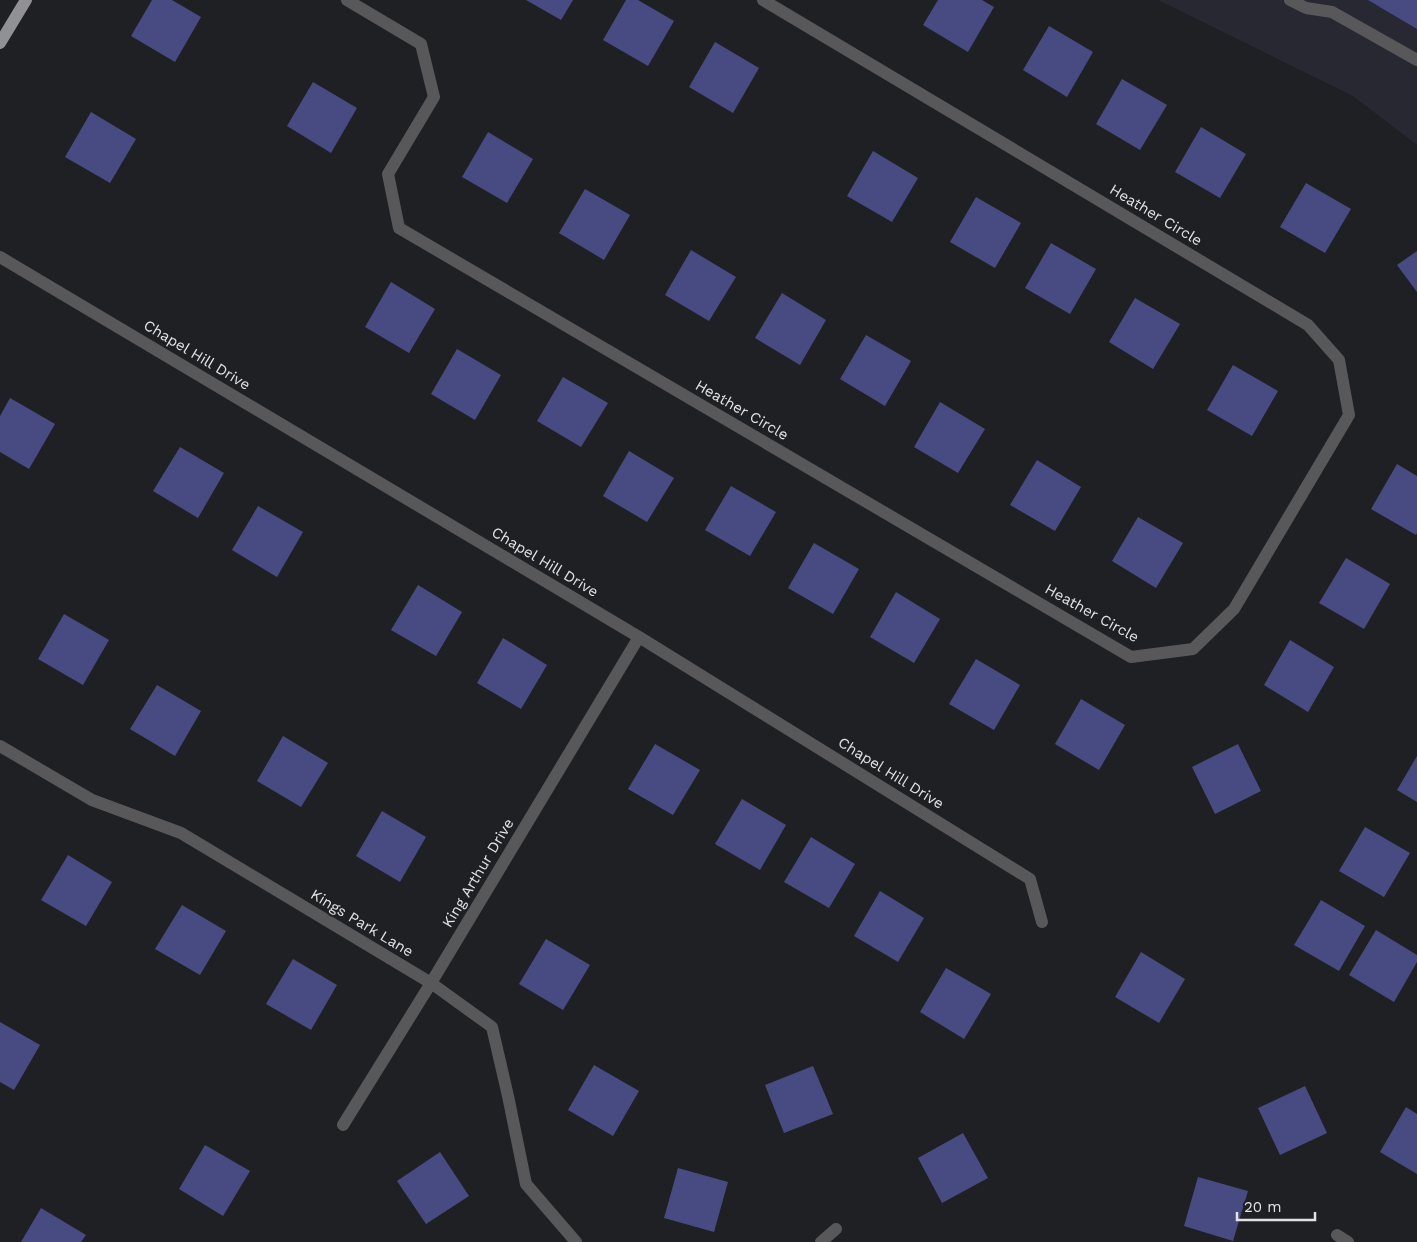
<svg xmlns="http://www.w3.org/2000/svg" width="1417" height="1242" viewBox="0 0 1417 1242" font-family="'Work Sans',sans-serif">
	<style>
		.built { fill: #272832 }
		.building { fill: #484b82 }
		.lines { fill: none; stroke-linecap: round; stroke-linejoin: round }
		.minor { stroke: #58585b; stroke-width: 12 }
		.major { stroke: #909095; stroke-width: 12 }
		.labels { text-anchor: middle; stroke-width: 4.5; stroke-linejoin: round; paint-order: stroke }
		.street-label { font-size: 15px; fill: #e2e2e5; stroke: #1f2024 }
	</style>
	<rect width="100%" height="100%" fill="#1f2024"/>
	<!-- built -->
	<path class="built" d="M1158,0h259v145l-64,-49z"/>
	<!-- building -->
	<path class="building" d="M152,0h20l29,17 -26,45 -44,-26z
		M526,0h47l-12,20z
		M626,0h12l36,21 -26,45 -45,-26z
		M938,0h44l12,7 -26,45 -45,-27z
		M1368,0h49v29z
		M1049,26l44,26 -26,45 -44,-27z
		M715,42l44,26 -26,45 -44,-26z
		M1122,79l45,26 -27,45 -44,-26z
		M313,82l44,26 -26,45 -44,-27z
		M91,112l45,27 -26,44 -45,-26z
		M1201,127l45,27 -26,44 -45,-26z
		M488,132l45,27 -26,44 -45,-26z
		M873,151l45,27 -26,44 -45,-26z
		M1306,183l45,26 -26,44 -45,-26z
		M585,189l45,26 -26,45 -45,-27z
		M976,197l45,26 -26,45 -45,-26z
		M1051,243l45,26 -26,45 -45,-26z
		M691,250l45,27 -27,44 -44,-26z
		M1417,251v41l-20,-27z
		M391,282l44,27 -26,44 -44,-26z
		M782,293l44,27 -26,45 -45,-27z
		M1135,298l45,26 -27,45 -44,-27z
		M866,335l45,26 -26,45 -45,-27z
		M457,349l44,26 -26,45 -44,-26z
		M1233,365l45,26 -26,45 -45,-26z
		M563,377l45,26 -27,44 -44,-26z
		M10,398l45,26 -26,45 -29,-17v-36z
		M940,402l45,27 -27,44 -44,-26z
		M180,447l44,26 -26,45 -45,-27z
		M629,451l45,27 -27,44 -44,-26z
		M1037,460l44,27 -26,44 -45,-26z
		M1397,464l20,12v57l-1,2 -45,-26z
		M731,486l45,26 -26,44 -45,-26z
		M258,506l45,26 -26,45 -45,-27z
		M1138,517l45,26 -27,45 -44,-27z
		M814,543l45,26 -26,45 -45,-26z
		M1346,558l44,26 -26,45 -45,-26z
		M418,585l44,27 -26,44 -45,-26z
		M896,592l44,27 -26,44 -44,-26z
		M64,614l45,26 -26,45 -45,-26z
		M503,638l44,27 -26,44 -44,-26z
		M1290,640l44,27 -26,45 -44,-27z
		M976,659l44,26 -26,45 -45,-26z
		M157,685l44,26 -26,45 -45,-27z
		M1081,699l44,26 -26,45 -44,-26z
		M283,736l45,27 -27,44 -44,-26z
		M655,744l45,26 -27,45 -45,-26z
		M1238,744l23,47 -46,23 -23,-47z
		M1417,756v46l-20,-12z
		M742,799l44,26 -26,45 -45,-26z
		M382,811l44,26 -26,45 -44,-26z
		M1365,827l45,26 -26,44 -45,-26z
		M811,837l44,27 -26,44 -45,-26z
		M68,855l44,27 -26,44 -45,-26z
		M880,891l44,27 -26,44 -44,-26z
		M1321,900l44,26 -26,45 -45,-26z
		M182,905l44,26 -26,44 -45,-26z
		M1376,930l41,25v7l-23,40 -45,-27z
		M546,939l44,26 -27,45 -44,-26z
		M1141,952l44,27 -26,44 -44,-26z
		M293,959l44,26 -26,45 -45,-26z
		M946,968l45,26 -27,45 -44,-27z
		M0,1022l40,23 -26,45 -14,-8z
		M594,1065l45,26 -26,45 -45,-26z
		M813,1066l20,48 -49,19 -19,-48z
		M1305,1086l22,47 -47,22 -22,-47z
		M1406,1107l11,7v60l-37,-22z
		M963,1133l25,45 -46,25 -24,-45z
		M205,1145l45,26 -27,45 -44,-27z
		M440,1152l29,44 -43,28 -29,-43z
		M678,1168l50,14 -14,50 -50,-14z
		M1198,1177l50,14 -15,50 -49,-15z
		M41,1208l45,27 -5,7h-60z"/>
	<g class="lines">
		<!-- minor -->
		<path class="minor" d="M347,0l74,44 13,53 -46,77 11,54 732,429 62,-8 41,-40 115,-194 -10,-55 -31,-35 -545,-325
			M1290,0l16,8 26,4 85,48
			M0,257l639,380 391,242 12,43
			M0,746l92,54 89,33 250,150 61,44 16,69 18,88 50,58
			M343,1125l88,-142 208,-346
			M1337,1235l11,7
			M821,1242l15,-13"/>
		<!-- major -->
		<path class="major" d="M0,43l26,-43"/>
	</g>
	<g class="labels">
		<!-- street labels -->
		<g class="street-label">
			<text transform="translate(1156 215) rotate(31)" y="5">Heather Circle</text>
			<text transform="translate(197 355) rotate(31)" y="5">Chapel Hill Drive</text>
			<text transform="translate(742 410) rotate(30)" y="5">Heather Circle</text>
			<text transform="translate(545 562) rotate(31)" y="5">Chapel Hill Drive</text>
			<text transform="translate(1092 613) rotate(29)" y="5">Heather Circle</text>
			<text transform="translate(891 773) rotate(32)" y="5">Chapel Hill Drive</text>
			<text transform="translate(478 873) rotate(-59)" y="5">King Arthur Drive</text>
			<text transform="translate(362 923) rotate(31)" y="5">Kings Park Lane</text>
		</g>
	</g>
	<!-- scale -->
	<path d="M1237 1212v8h78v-8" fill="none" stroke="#e2e2e5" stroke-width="2.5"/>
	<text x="1244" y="1212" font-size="15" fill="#e2e2e5" stroke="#1f2024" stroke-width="4" paint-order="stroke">20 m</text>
</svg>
